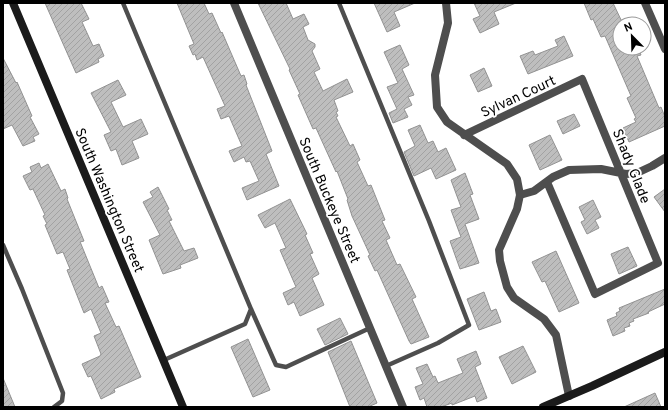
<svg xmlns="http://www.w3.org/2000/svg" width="668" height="410" viewBox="0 0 668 410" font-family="Overpass,sans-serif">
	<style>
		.building { fill: url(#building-hatch); stroke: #929292 }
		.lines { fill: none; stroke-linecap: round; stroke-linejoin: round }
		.service { stroke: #4e4e4e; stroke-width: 4.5 }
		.minor { stroke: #4e4e4e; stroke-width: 8 }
		.secondary { stroke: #1b1b1b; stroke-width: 8 }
		.labels { text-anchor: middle; stroke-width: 3.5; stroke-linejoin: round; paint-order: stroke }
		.street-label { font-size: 14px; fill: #000; stroke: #fff }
	</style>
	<defs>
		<pattern id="building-hatch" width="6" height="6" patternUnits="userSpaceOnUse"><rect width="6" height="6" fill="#bebebe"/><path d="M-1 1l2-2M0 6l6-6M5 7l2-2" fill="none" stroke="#a2a2a2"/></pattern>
	</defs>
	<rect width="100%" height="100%" fill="#fff"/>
	<!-- building -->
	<path class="building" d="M45,3h36l8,16 -7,3 11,24 6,-2 5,12 -6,3 1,3 -23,11z
		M177,3h27l5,11 3,-1 9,20 1,-1 19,44 3,-1 3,9 -1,1 26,66 -6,3 13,32 -32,14 -5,-12 17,-7 -9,-20 -4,1 -2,-5 -10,5 -5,-11 13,-5 -13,-30 -8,3 -4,-10 8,-3 -22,-49 -6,3 -2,-6 -2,1 -4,-9 5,-2z
		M258,3h28l7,16 11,-5 5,10 -6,3 5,13 7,4v3l-3,4 8,18 -6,3 9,19 24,-12 6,13 -19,8 4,11 -2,1 2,4 -2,1 14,29 3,-2 7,16 -3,2 11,24 3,-1 14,35 -3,1 8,17 -4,2 11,25 3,-1 16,33 -4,2 17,38 -18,7 -2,-3 -32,-71 -2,1 -7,-15 2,-1 -18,-39 -5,-16 1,-1 -11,-28 -1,1 -20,-44 -3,1 -15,-34 2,-1 -11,-24 1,-1z
		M374,3h41l-21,9 6,14 -13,6z
		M474,3h42l-22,9 5,12 -19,9 -7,-14 7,-3z
		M584,3h29l10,21h-3v24h18l3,7 -4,1 22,52 2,-1 4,10v9l-36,16 -6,-14 13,-6 -2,-3 2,-1 -9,-20 4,-2 -26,-60 -4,1 -8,-18 -2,1z
		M564,36l9,20 -45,18 -8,-18 13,-5 2,4 23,-9 -3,-6z
		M400,45l9,20 -7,4 12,26 -6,2 4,8 -8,4 4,8 -15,6 -4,-10 8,-4 -10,-22 11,-4 -14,-31z
		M3,58l13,25 1,-1 15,34 -2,1 9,17 -6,3 2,4 -12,5 -11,-21 -9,4z
		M484,68l8,18 -14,6 -8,-17z
		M118,80l8,15 -15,7 12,25 18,-8 7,15 -16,7 7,17 -17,7 -6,-16 -5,2 -7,-16 7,-3 -20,-39z
		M574,114l6,12 -17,8 -6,-13z
		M420,125l8,18 5,-2 5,11 8,-4 10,22 -20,9 -5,-11 -17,8 -10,-24 11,-6 -7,-16z
		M550,135l12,25 -22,10 -11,-25z
		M39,163l2,5 7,-4 13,27 4,-2 3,9 -1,1 17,42 -4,1 1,2 18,44 3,-2 7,16 -4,1 11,24 3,-1 22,51 -27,12 1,3 -14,7 -10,-23 -3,1 -6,-13 18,-8 1,-2 -7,-18 7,-3 -10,-24 -7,4 -17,-43 3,-1 -7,-17 -6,2 -12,-29 2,-1 -4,-8 2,-1 -12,-26 -3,1 -7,-14 9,-4 -2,-5z
		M465,173l8,21 -3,1 9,24 -14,5 14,39 -19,6 -10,-28 11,-4 -10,-27 10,-3 -10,-27z
		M158,187l11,22 -2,1 5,10 -3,1 15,30 10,-3 4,10 -18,7 1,3 -18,6 -14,-34 11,-5 -17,-33 10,-5 -3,-5z
		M665,189v23l-11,-15z
		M290,199l17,35 -2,1 8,18 -3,1 9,20 -7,4 12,27 -24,11 -6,-14 -6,3 -5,-12 13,-6 -16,-37 6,-2 -11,-25 -10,5 -7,-13z
		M593,200l8,17 -6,3 4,8 -12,6 -6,-12 4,-2 -6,-13z
		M628,247l9,19 -18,8 -8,-20z
		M556,251l23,52 -20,9 -14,-31 -3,1 -10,-20z
		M665,289v15l-17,8 1,1 -16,6 1,2 -5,2 1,3 -6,2 1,3 -12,5 -6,-16 10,-4 -1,-3 4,-2 -1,-3z
		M484,292l7,19 5,-2 5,13 -22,8 -12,-31z
		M340,318l8,16 -23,11 -8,-16z
		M248,339l22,51 -17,7 -22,-50z
		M351,341l26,62 -9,4h-18l-22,-55z
		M523,346l13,26 -24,12 -13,-27z
		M476,351l5,13 -6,3 12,31 -10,4 -2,-6 -23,9v-2l-11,4h-14l-3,-9 -4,2 -5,-13 8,-3 -7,-16 11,-4 6,13 2,-1 3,7 25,-10 -6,-14z
		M3,378l12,29h-12z
		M655,393l6,14h-37z"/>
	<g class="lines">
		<!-- service -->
		<path class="service" d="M123,3l128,306 25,56 10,2 84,-39
			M339,3l90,218 40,104 -31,18 -52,23
			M3,245l19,44 41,104 -1,8 -8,6
			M164,360l81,-36 6,-15"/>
		<!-- minor -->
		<path class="minor" d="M234,3l169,404
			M446,3l2,20 -13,52 2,32 10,15 60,42 10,15 3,16 -3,14 -18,41 1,11 7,26 7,11 30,21 12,16 13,61
			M645,3l20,46
			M464,135l118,-56 76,184 -63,31 -48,-112
			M520,195l14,-4 19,-14 16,-7 32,-1 25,5 11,-1 15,-7 13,-8"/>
		<!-- secondary -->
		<path class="secondary" d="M13,3l170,404
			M543,407l49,-21 73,-34"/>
	</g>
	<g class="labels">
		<!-- street labels -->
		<g class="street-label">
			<text transform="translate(518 96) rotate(-25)" y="5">Sylvan Court</text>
			<text transform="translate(632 166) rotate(68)" y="5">Shady Glade</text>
			<text transform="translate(110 200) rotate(67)" y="5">South Washington Street</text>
			<text transform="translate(330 200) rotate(67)" y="5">South Buckeye Street</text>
		</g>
	</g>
	<!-- border -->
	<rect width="668" height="410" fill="none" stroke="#000000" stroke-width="8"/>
	<!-- north arrow -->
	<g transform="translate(632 36) rotate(337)"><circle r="19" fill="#ffffff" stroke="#999999"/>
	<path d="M0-3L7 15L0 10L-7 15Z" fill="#000000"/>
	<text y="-6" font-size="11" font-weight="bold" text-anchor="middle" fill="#000000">N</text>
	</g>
</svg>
